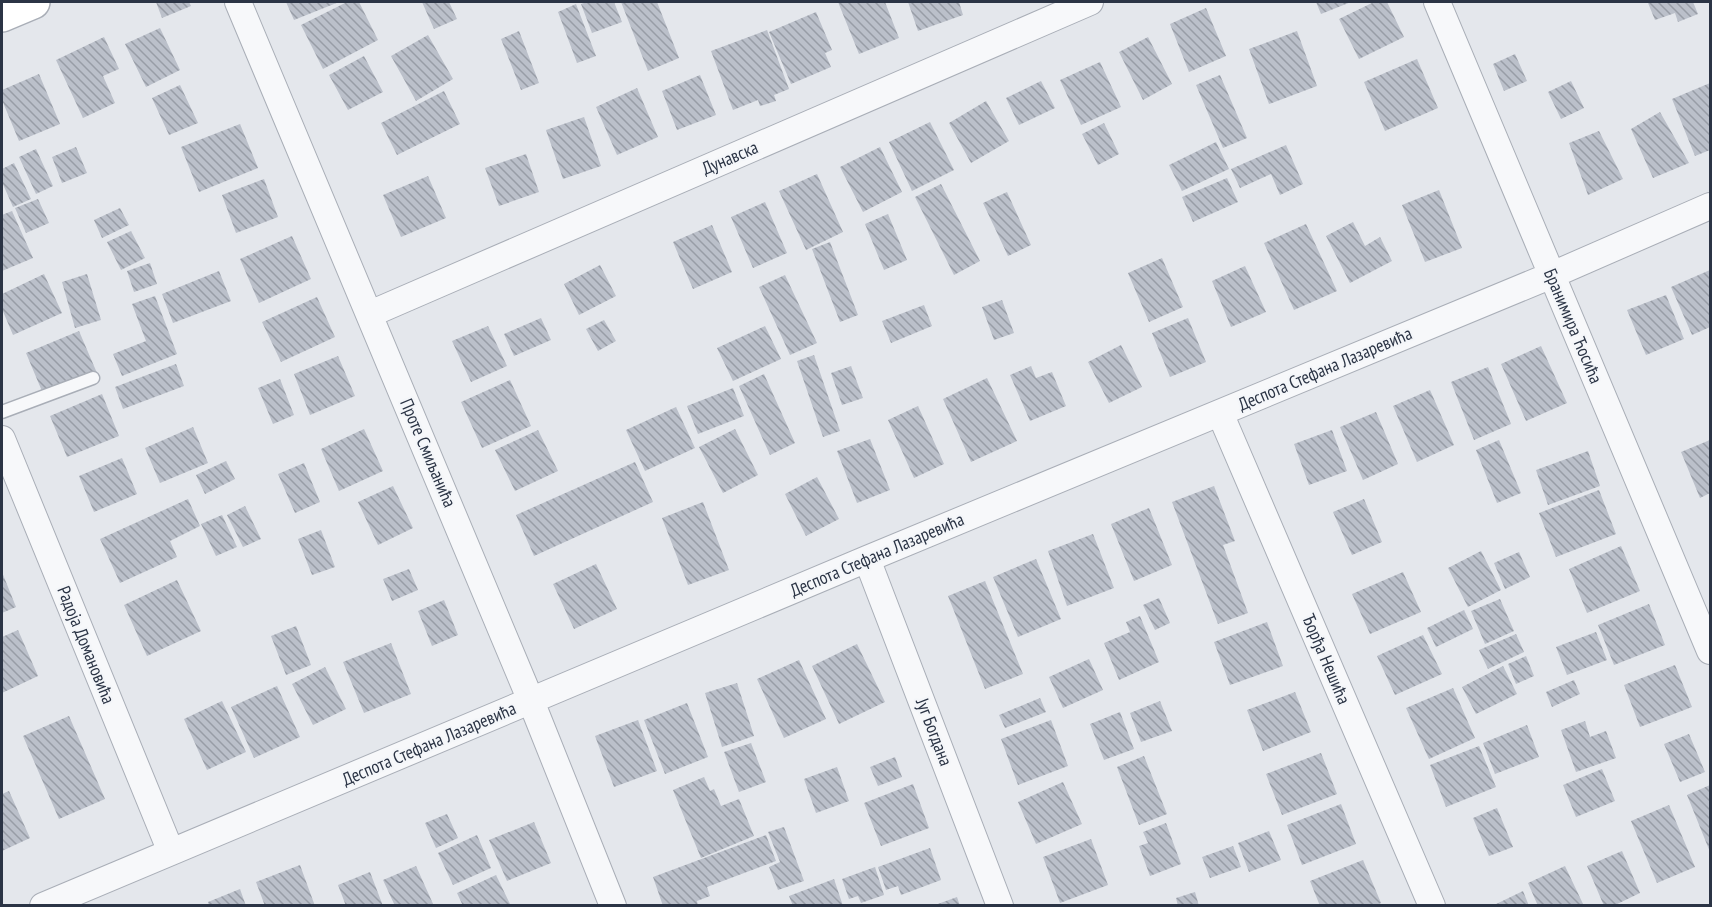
<svg xmlns="http://www.w3.org/2000/svg" width="1712" height="907" viewBox="0 0 1712 907" font-family="'PT Sans Narrow',sans-serif">
	<style>
		.building { fill: url(#building-back-hatch) }
		.lines { fill: none; stroke-linecap: round; stroke-linejoin: round }
		.lane-casing { stroke: #a9aeb7; stroke-width: 15 }
		.street-casing { stroke: #a9aeb7; stroke-width: 28 }
		.secondary-casing { stroke: #a9aeb7; stroke-width: 36 }
		.lane { stroke: #f7f8fa; stroke-width: 12 }
		.street { stroke: #f7f8fa; stroke-width: 26 }
		.secondary { stroke: #fff; stroke-width: 33 }
		.labels { text-anchor: middle; stroke-width: 4.5; stroke-linejoin: round; paint-order: stroke }
		.street-label { font-size: 18px; fill: #2b3445; stroke: #f4f6f9 }
	</style>
	<defs>
		<pattern id="building-back-hatch" width="6" height="6" patternUnits="userSpaceOnUse" patternTransform="scale(1.5)"><rect width="6" height="6" fill="#bbc0ca"/><path d="M-1 5l2 2M0 0l6 6M5-1l2 2" fill="none" stroke="#989da6"/></pattern>
	</defs>
	<rect width="100%" height="100%" fill="#e4e7ec"/>
	<!-- building -->
	<path class="building" d="M156,2h33l2,4 -29,12z
		M286,2h53l-45,18z
		M347,2h12l19,38 -55,29 -22,-44z
		M422,2h27l8,17 -23,10z
		M587,2h27l8,20 -30,11 -11,-29z
		M621,2h36l22,56 -31,13z
		M838,2h47l14,36 -40,16z
		M908,2h51l4,13 -45,16z
		M1316,2h35l-30,12z
		M1374,2h13l17,35 -45,22 -20,-40z
		M1652,2h41l5,12 -20,8 -3,-9 -20,7 -7,-17z
		M576,4l20,52 -19,7 -19,-51z
		M1206,8l20,48 -37,16 -19,-48z
		M816,12l16,38 -7,3 6,14 -40,17 -22,-52z
		M160,28l20,42 -34,17 -21,-43z
		M767,30l22,59 -15,6 2,6 -16,5 -2,-6 -25,10 -22,-59z
		M519,31l20,52 -18,7 -20,-51z
		M1297,31l20,55 -48,18 -20,-55z
		M428,35l25,44 -37,22 -25,-45z
		M104,37l15,32 -16,7 12,27 -32,15 -27,-58z
		M1148,37l24,47 -29,16 -24,-48z
		M1515,54l12,27 -23,10 -11,-27z
		M364,56l19,36 -35,18 -19,-35z
		M1417,59l21,49 -53,23 -21,-49z
		M1100,62l21,45 -40,18 -21,-45z
		M39,74l21,50 -41,17 -17,-41v-10z
		M700,75l16,40 -39,15 -15,-39z
		M1220,75l27,63 -24,10 -27,-63z
		M1041,81l14,27 -36,17 -13,-27z
		M1571,81l13,27 -23,11 -13,-27z
		M1710,83v67l-15,6 -23,-57z
		M180,85l18,38 -29,12 -17,-37z
		M637,88l21,49 -41,18 -21,-48z
		M444,91l16,33 -63,31 -16,-32z
		M986,101l23,40 -38,22 -22,-40z
		M1660,112l29,51 -36,15 -22,-49z
		M584,117l17,49 -38,13 -17,-49z
		M930,122l24,48 -42,21 -23,-49z
		M1104,123l15,31 -21,11 -16,-31z
		M240,124l18,44 -59,24 -18,-45z
		M1599,131l24,48 -35,16 -19,-52z
		M1216,142l13,27 -47,22 -13,-26z
		M1286,145l17,39 -23,11 -9,-21 -31,14 -9,-19z
		M76,147l11,26 -25,10 -10,-26z
		M880,147l22,45 -39,20 -23,-45z
		M36,149l17,37 -17,8 -17,-37z
		M526,154l13,38 -40,14 -14,-38z
		M14,163l17,36 -18,8 -11,-25v-13z
		M817,174l26,58 -37,18 -27,-59z
		M428,176l18,42 -45,19 -18,-42z
		M1227,178l11,24 -45,20 -11,-25z
		M264,179l14,38 -42,16 -14,-38z
		M941,184l39,77 -26,14 -39,-78z
		M1439,190l23,58 -37,14 -23,-57z
		M1007,192l24,53 -23,11 -25,-53z
		M38,199l11,24 -23,10 -11,-25z
		M765,202l22,51 -34,15 -22,-51z
		M120,208l9,17 -27,13 -8,-18z
		M12,211l21,47 -31,13v-56z
		M888,214l19,46 -23,10 -19,-46z
		M1353,222l12,24 15,-9 12,24 -42,22 -24,-47z
		M1306,224l31,67 -43,19 -30,-67z
		M712,225l20,47 -39,17 -20,-47z
		M131,231l14,27 -24,12 -14,-28z
		M292,236l19,43 -52,24 -19,-44z
		M830,242l28,73 -18,7 -28,-73z
		M1162,258l21,49 -34,15 -21,-49z
		M150,263l7,21 -23,8 -7,-21z
		M600,265l16,31 -37,19 -15,-31z
		M1245,266l21,46 -35,15 -19,-46z
		M1710,270v57l-18,8 -21,-48z
		M219,271l12,30 -58,22 -11,-29z
		M44,274l18,39 -49,22 -11,-26v-15z
		M87,274l14,46 -26,8 -13,-46z
		M785,275l32,68 -27,12 -31,-68z
		M1666,295l18,44 -38,16 -19,-45z
		M155,296l22,58 -55,22 -9,-22 33,-13 -14,-37z
		M317,297l18,40 -54,25 -19,-40z
		M1002,300l12,33 -20,7 -12,-33z
		M924,305l8,21 -41,17 -9,-22z
		M541,318l10,22 -37,16 -10,-22z
		M1188,318l18,44 -36,15 -18,-44z
		M604,320l12,21 -18,10 -12,-22z
		M488,326l19,40 -36,16 -19,-41z
		M765,326l16,33 -48,22 -16,-33z
		M79,331l18,42 -53,23 -18,-43z
		M1121,345l21,42 -33,16 -21,-41z
		M1541,346l26,57 -41,18 -25,-57z
		M814,355l26,76 -17,6 -26,-76z
		M338,356l17,40 -45,19 -16,-41z
		M176,364l8,22 -61,23 -8,-22z
		M851,366l12,32 -21,7 -11,-32z
		M1031,366l5,12 16,-6 14,34 -36,15 -20,-46z
		M1488,367l23,57 -37,16 -23,-58z
		M764,374l31,69 -25,12 -31,-69z
		M987,378l30,63 -46,21 -28,-63z
		M280,379l14,36 -21,9 -15,-36z
		M510,380l21,46 -49,22 -21,-46z
		M733,388l11,28 -46,18 -11,-28z
		M1430,390l24,55 -37,17 -24,-56z
		M102,394l17,42 -52,21 -17,-41z
		M918,406l26,58 -30,14 -26,-58z
		M676,407l19,41 -50,23 -19,-41z
		M1376,412l22,52 -35,16 -23,-53z
		M193,427l15,36 -48,20 -15,-35z
		M364,429l19,42 -44,20 -18,-42z
		M735,429l23,46 -35,18 -24,-46z
		M538,430l20,41 -43,20 -20,-41z
		M1332,430l15,41 -38,14 -15,-41z
		M870,439l20,51 -33,13 -20,-52z
		M1499,440l22,53 -24,10 -21,-53z
		M1710,440v53l-10,5 -19,-46z
		M1588,451l12,35 -52,19 -12,-35z
		M122,458l15,36 -43,18 -15,-36z
		M226,461l9,18 -30,15 -9,-19z
		M635,462l18,40 -119,54 -18,-41z
		M304,463l16,39 -25,11 -17,-39z
		M817,477l22,42 -33,17 -21,-42z
		M393,486l20,42 -35,17 -20,-43z
		M1214,486l21,55 -12,4 25,68 -30,11 -46,-122z
		M1599,490l17,44 -60,23 -17,-44z
		M188,499l12,27 -30,15 7,16 -57,26 -20,-44z
		M1364,499l18,43 -30,13 -19,-43z
		M703,502l26,68 -41,15 -26,-67z
		M245,506l16,33 -18,8 -16,-32z
		M1149,508l23,57 -38,16 -23,-57z
		M222,515l15,32 -21,9 -15,-32z
		M321,530l14,37 -23,8 -14,-36z
		M1093,534l21,54 -47,18 -19,-55z
		M1621,546l19,45 -53,22 -18,-44z
		M1481,551l20,39 -33,17 -20,-39z
		M1519,552l11,25 -25,12 -11,-26z
		M1036,559l25,60 -43,18 -25,-60z
		M596,564l21,45 -43,20 -21,-45z
		M409,569l9,21 -26,11 -9,-22z
		M2,572l14,35 -14,6z
		M1403,572l18,40 -51,22 -18,-40z
		M177,580l24,51 -54,25 -23,-51z
		M985,581l38,93 -38,15 -37,-93z
		M1159,598l11,25 -15,7 -12,-25z
		M1500,599l14,32 -29,13 -14,-33z
		M444,600l14,35 -26,11 -14,-35z
		M1649,604l16,41 -51,20 -16,-40z
		M1464,610l9,19 -37,18 -9,-19z
		M1140,616l19,46 -40,18 -15,-37 26,-11 -4,-10z
		M1267,622l16,44 -53,19 -16,-43z
		M296,626l15,39 -25,10 -15,-39z
		M18,630l20,46 -36,17v-56z
		M1596,632l11,28 -40,15 -11,-28z
		M1516,634l8,18 -36,17 -9,-19z
		M1423,635l19,39 -47,21 -18,-39z
		M391,643l20,51 -47,19 -21,-51z
		M857,644l28,58 -46,22 -27,-58z
		M1526,656l8,20 -18,8 -8,-20z
		M1089,659l14,31 -40,18 -14,-31z
		M799,660l27,59 -42,19 -27,-59z
		M1675,665l17,42 -52,20 -16,-42z
		M1503,666l14,28 -41,20 -14,-27z
		M325,667l21,42 -33,16 -21,-41z
		M1574,680l6,14 -28,13 -6,-15z
		M737,683l17,53 -32,11 -17,-54z
		M277,686l23,51 -46,21 -23,-51z
		M1453,688l22,50 -46,21 -23,-51z
		M1295,692l16,40 -48,19 -16,-41z
		M1040,698l6,14 -41,16 -6,-13z
		M222,701l24,51 -39,18 -23,-51z
		M1160,701l12,30 -31,11 -11,-29z
		M687,703l21,54 -43,17 -21,-54z
		M1120,712l14,37 -30,11 -14,-36z
		M69,716l36,83 -46,20 -36,-83z
		M638,720l19,51 -43,16 -19,-51z
		M1051,720l17,46 -50,19 -17,-46z
		M1585,721l5,16 16,-6 10,27 -40,14 -15,-42z
		M1527,725l12,32 -44,17 -12,-31z
		M1689,734l16,38 -25,10 -16,-38z
		M751,743l15,39 -27,10 -15,-40z
		M1479,746l17,41 -50,20 -16,-42z
		M1321,753l16,41 -55,21 -16,-41z
		M1144,756l23,58 -28,11 -22,-58z
		M895,757l7,20 -24,9 -8,-19z
		M837,767l12,34 -33,12 -12,-34z
		M1602,769l13,32 -39,16 -13,-32z
		M704,777l6,14 4,-2 7,17 18,-7 15,37 -53,22 -28,-68z
		M1063,782l19,42 -46,20 -18,-42z
		M913,784l16,44 -48,18 -17,-43z
		M1710,785v67l-23,-57z
		M9,791l21,47 -28,13v-57z
		M1341,804l15,40 -54,21 -15,-40z
		M1669,805l26,62 -38,16 -26,-62z
		M1497,808l16,39 -24,9 -16,-38z
		M447,814l11,24 -22,10 -11,-25z
		M534,822l17,41 -44,18 -18,-41z
		M1166,823l15,41 -31,12 -11,-30 9,-3 -5,-11z
		M784,827l20,54 -26,9 -9,-23 11,-5 -12,-30z
		M1269,831l12,29 -32,12 -11,-29z
		M477,835l14,33 -38,17 -15,-32z
		M766,835l10,26 -69,26 3,9 -13,5 1,5h-35l-10,-29z
		M1091,839l17,46 -48,18 -17,-46z
		M1233,846l8,21 -31,11 -8,-21z
		M930,848l11,32 -40,15 -3,-9 -12,4 -8,-23z
		M1622,851l18,42 -27,13h-9l-17,-40z
		M1363,860l18,43 -6,3h-55l-10,-25z
		M300,865l15,41h-50l-9,-24z
		M416,866l18,40h-39l-12,-26z
		M1565,866l19,40h-46l-10,-23z
		M875,867l9,28 -23,8 -3,-7 -9,3 -7,-20z
		M370,872l13,34h-37l-8,-21z
		M496,875l15,31h-48l-6,-13z
		M834,879l9,27h-50l-4,-10z
		M240,889l6,17h-37l-1,-4z
		M1523,891l6,15h-37z
		M1195,892l4,14h-21l-2,-8z
		M957,897l3,9h-25v-1z"/>
	<g class="lines">
		<!-- lane casing -->
		<g class="lane-casing">
			<path id="lane" d="M2,412l91,-34"/>
		</g>
		<!-- street casing -->
		<g class="street-casing">
			<path id="street" d="M238,2l293,699 82,205
				M1437,2l273,649
				M370,314l720,-312
				M1220,413l212,493
				M2,439l169,413
				M867,559l133,347
				M43,906l824,-347 685,-284 158,-69"/>
		</g>
		<!-- secondary casing -->
		<g class="secondary-casing">
			<path id="secondary" d="M2,15l31,-13"/>
		</g>
		<!-- lane -->
		<use href="#lane" class="lane"/>
		<!-- street -->
		<use href="#street" class="street"/>
		<!-- secondary -->
		<use href="#secondary" class="secondary"/>
	</g>
	<g class="labels">
		<!-- street labels -->
		<g class="street-label">
			<text transform="translate(730 158) rotate(-23)" y="6">Дунавска</text>
			<text transform="translate(1573 326) rotate(67)" y="6">Бранимира Ћосића</text>
			<text transform="translate(1325 369) rotate(-23)" y="6">Деспота Стефана Лазаревића</text>
			<text transform="translate(428 453) rotate(67)" y="6">Проте Смиљанића</text>
			<text transform="translate(877 555) rotate(-23)" y="6">Деспота Стефана Лазаревића</text>
			<text transform="translate(86 645) rotate(68)" y="6">Радоја Домановића</text>
			<text transform="translate(1326 659) rotate(67)" y="6">Ђорђа Нешића</text>
			<text transform="translate(934 732) rotate(69)" y="6">Југ Богдана</text>
			<text transform="translate(429 744) rotate(-23)" y="6">Деспота Стефана Лазаревића</text>
		</g>
	</g>
	<!-- border -->
	<rect width="1712" height="907" fill="none" stroke="#2b3445" stroke-width="6"/>
</svg>
